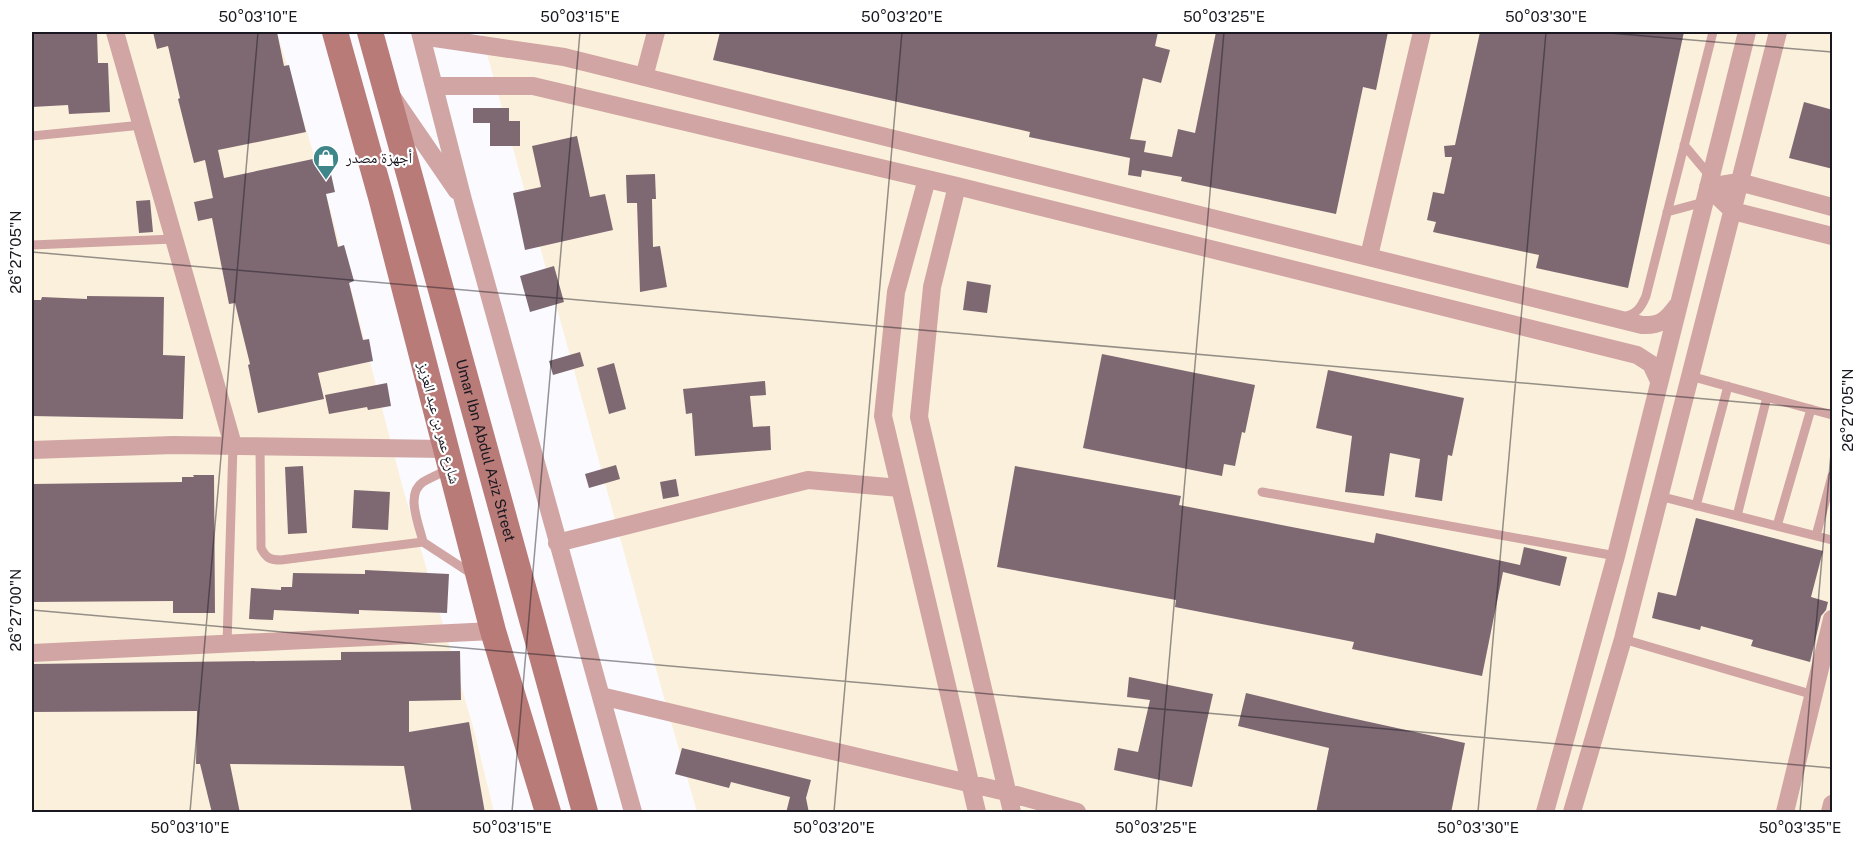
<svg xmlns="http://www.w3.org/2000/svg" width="1864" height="844" viewBox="0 0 1864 844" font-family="'Public Sans','Noto Naskh Arabic',sans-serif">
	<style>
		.commercial { fill: #fbf0db }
		.building { fill: #7e6973 }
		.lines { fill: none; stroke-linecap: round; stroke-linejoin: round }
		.service { stroke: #d0a5a3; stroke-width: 9 }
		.minor { stroke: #d0a5a3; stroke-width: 18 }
		.secondary { stroke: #b87b78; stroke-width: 26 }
		.ticks { fill: none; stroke: #19171f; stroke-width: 1.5; stroke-opacity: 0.45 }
		.labels { text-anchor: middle; stroke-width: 4.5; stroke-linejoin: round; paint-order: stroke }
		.poi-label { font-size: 15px; fill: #19171f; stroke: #fff; text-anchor: start }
		.street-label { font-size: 15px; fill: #19171f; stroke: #fff }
		.neatline { fill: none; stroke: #19171f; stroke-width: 2 }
		.ticks-label { font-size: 15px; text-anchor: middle; fill: #19171f }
	</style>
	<rect width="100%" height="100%" fill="#fbfaff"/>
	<!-- commercial -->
	<path class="commercial" d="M32,32h245l54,180 71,273 72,245 20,82h-462z
		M481,32h1351v780h-1135l-34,-118z"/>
	<!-- building -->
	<path class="building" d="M32,32h65l1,31h10l2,49 -41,2 -1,-9 -36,2z
		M153,32h124l7,34 5,-1 17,67 -88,18 6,28 103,-22 8,36 -9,2 12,53 6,-2 10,36 -5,2 14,57 6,-1 4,22 -55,12 6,26 -66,14 -10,-48 2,-1 -15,-61 -6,1 -17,-86 -14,3 -4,-19 19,-4 -8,-38 -11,3 -16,-64 2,-1 -12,-52 -11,3z
		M720,32h438l-3,14 15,4 -9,33 -18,-5 -13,61 16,2 -2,11 28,5 6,-28 17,4 21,-101h172l-12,58 -13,-3 -27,127 -155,-33 1,-4 -40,-7 -1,7 -13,-2 2,-17 -101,-21 1,-5 -317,-72z
		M1480,32h204l-56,256 -92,-20 3,-13 -106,-23 3,-10 -9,-2 6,-28 11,2 8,-37h-7l-1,-11 11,-1z
		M1804,102l29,8v59l-44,-11z
		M473,108h36v13h11v25h-30v-23h-17z
		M577,136l13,61 15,-3 8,36 -88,20 -12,-57 28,-6 -9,-41z
		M655,174l1,25h-4l1,48 7,-1 7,41 -27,5 -3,-89h-10l-1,-28z
		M150,200l3,32 -14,1 -3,-32z
		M554,266l10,36 -34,10 -10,-36z
		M967,281l24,4 -4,28 -24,-3z
		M87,296l77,1 -1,58 22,1 -2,63 -151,-3v-116h9l1,-3 45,2z
		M580,352l4,14 -31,9 -4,-14z
		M1102,354l153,31 -10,48 -3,-1 -7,34 -11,-2 -2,12 -139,-28z
		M614,363l12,46 -17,5 -12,-46z
		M1328,370l136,28 -12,58 -4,-1 -6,46 -27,-4 5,-38 -30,-6 -6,43 -39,-4 7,-56 -36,-8z
		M765,381l1,14 -16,1 3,31 17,-1 1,24 -76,6 -3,-43 -6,1 -3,-25z
		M387,383l4,23 -23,4 -1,-3 -38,7 -4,-19z
		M616,465l4,14 -31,9 -4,-14z
		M303,466l4,67 -19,1 -3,-67z
		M1015,466l166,30 -2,9 195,38 2,-10 144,32 4,-18 43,10 -7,29 -57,-14 -21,104 -130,-27 2,-7 -179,-35 1,-7 -179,-33z
		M193,475h21l1,138h-42v-12l-141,1v-118l150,-2v-5h12z
		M676,479l3,17 -16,3 -3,-17z
		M354,490l36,2 -2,38 -36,-2z
		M1696,518l127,33 -12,46 17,5 -2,8 -5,6 -11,46 -59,-16 2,-6 -52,-14 -1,4 -48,-12 6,-26 18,4z
		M365,570l84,4 -2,39 -88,-3v4l-85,-4 -1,10 -24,-1 2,-31 30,2v-3h11l1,-14 72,1z
		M460,651l1,49 -52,1v31l60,-10 16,91h-73l-8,-47 -174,-2 10,49h-28l-12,-49h-4l1,-53 -165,1v-48l309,-4v-8z
		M1129,677l84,17 -21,93 -78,-17 4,-22 20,4 12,-52 -23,-3z
		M1246,693l78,19 141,31 -14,70h-135l13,-65 -91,-22z
		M682,748l129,32 -5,18 3,15h-23l4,-16 -59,-15 -2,6 -54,-14z"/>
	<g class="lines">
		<!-- service -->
		<path class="service" d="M32,136l110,-11
			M1684,145l26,31
			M1667,212l37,-10
			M32,245l142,-6
			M1622,317c14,-2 19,-9 24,-21l67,-264
			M1690,376l142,39
			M260,446l1,102c5,10 9,12 20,12l142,-18 49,32
			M1262,492l354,64
			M1659,496l173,44
			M1696,506l32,-120
			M1737,516l30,-119
			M1777,526l34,-117
			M1816,536l16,-60
			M423,542c-4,-18 -18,-48 0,-60 8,-5 18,-9 27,-13
			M1623,639l191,56
			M227,644l6,-199"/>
		<!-- minor -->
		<path class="minor" d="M115,32l118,413
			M420,32l43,168 170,612
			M421,36l143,21 1078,268c18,1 25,-5 35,-19
			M644,77l12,-45
			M435,86h98l424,100 680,169 14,9 8,17
			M393,98l64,93
			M927,179l-31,113 -13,124 94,396
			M957,186l-25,101 -13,130 93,395
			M1708,187l25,24 99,25
			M1708,187l31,-5 93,25
			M1369,256l53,-224
			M32,450l141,-5 272,4
			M557,543l251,-63 92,8
			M32,653l461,-22
			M601,696l405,96 71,20
			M1545,812l71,-256 131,-524
			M1572,812l51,-173 155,-607
			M1785,812l47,-193
			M1830,812l2,-8"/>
		<!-- secondary -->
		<g class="secondary">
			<path d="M335,32l46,165 112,434 55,181"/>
			<path id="s1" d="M370,32l215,780"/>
		</g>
	</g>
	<!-- ticks -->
	<path class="ticks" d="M1598,32l234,20M32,252l1800,158M32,610l1800,158M190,812l68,-780M512,812l68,-780M834,812l68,-780M1156,812l68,-780M1478,812l68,-780M1800,812l32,-370"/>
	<!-- icons -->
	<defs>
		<g id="shop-pin" transform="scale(1.35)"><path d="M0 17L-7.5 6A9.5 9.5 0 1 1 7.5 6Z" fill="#3e868a" stroke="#fff"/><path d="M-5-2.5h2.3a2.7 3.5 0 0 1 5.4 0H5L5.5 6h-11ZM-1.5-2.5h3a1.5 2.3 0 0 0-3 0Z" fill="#fff"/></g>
	</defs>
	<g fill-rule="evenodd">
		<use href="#shop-pin" x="326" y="158"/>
	</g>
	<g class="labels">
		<!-- poi labels -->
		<g class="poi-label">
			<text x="346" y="163">أجهزة مصدر</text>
		</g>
		<!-- street labels -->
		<g class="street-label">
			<text transform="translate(439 423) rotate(75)" y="5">شارع عمر بن عبد العزيز</text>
			<text dy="5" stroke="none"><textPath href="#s1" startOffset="434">Umar Ibn Abdul Aziz Street</textPath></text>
		</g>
	</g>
	<!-- border -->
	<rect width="1864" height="844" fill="none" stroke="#ffffff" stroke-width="66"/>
	<rect x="33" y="33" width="1798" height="778" class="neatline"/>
	<g class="ticks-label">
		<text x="258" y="22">50°03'10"E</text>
		<text x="580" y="22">50°03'15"E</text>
		<text x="902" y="22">50°03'20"E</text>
		<text x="1224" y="22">50°03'25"E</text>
		<text x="1546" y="22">50°03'30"E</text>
		<text transform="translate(16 252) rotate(-90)" y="5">26°27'05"N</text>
		<text transform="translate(1848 410) rotate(-90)" y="5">26°27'05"N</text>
		<text transform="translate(16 610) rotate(-90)" y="5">26°27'00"N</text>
		<text x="190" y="833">50°03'10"E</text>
		<text x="512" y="833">50°03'15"E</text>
		<text x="834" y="833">50°03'20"E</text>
		<text x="1156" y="833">50°03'25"E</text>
		<text x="1478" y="833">50°03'30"E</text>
		<text x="1800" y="833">50°03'35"E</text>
	</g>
</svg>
